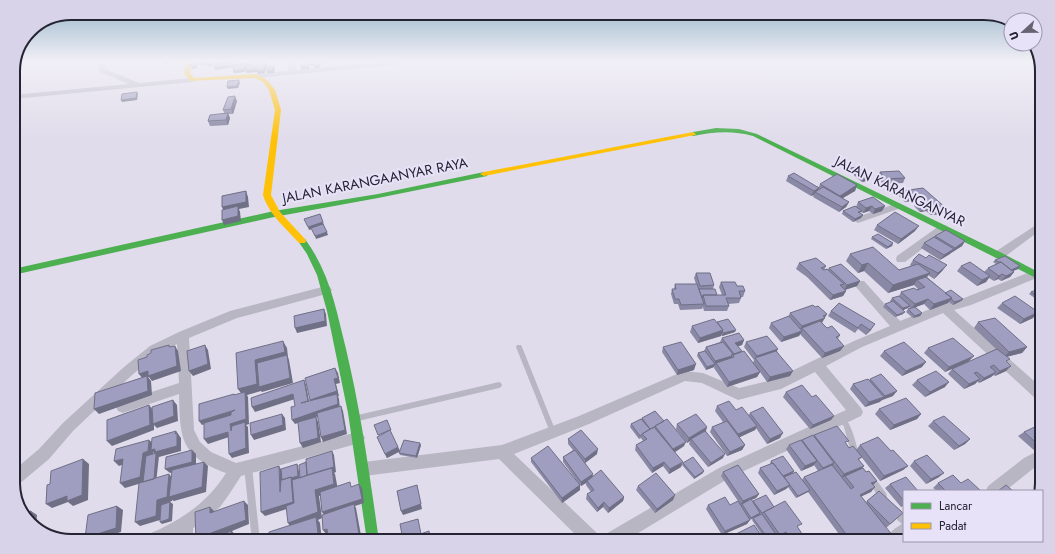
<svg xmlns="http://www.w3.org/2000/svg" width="1055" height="554" viewBox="0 0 1055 554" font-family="Jost,sans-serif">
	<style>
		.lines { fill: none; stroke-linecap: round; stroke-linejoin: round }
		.lane { fill: #b8b6c3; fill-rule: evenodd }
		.street { fill: #b8b6c3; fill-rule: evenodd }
		.fast { fill: #4caf50; fill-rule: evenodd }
		.slow { fill: #ffc107; fill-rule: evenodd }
		.wall { fill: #8988a5 }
		.shaded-wall { fill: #6f6f86 }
		.building { fill: #9f9ec0; stroke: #6f6f86 }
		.labels { text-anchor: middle; stroke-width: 4; stroke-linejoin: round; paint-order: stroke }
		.street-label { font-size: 14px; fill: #252433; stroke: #e8e2f9 }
		.rim { fill: none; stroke: #252433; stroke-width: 2 }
	</style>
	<rect width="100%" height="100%" fill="#e0dceb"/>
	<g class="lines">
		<!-- lane -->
		<path class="lane" d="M517,345h4l1,2 34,85 -1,2 -2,1 -2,-1 -1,-2 -34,-85z
			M499,382l2,1 1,2 -1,2 -2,1 -141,33 -2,-1 -1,-2 1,-2 2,-1z
			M842,416c10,6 13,26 17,37l-1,2 -3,1 -3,-1 -1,-2 -7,-26 -5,-8 1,-2z
			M248,464l3,1 1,2 7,65 -1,3 -3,1 -3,-1 -1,-3 -7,-65 1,-2z
			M871,475l3,2 12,16 1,3 -1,3 -3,1 -3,-1 -12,-18 -1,-2 1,-2z
			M895,506c9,5 9,10 9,19 -5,-2 -11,-10 -13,-15l1,-3z
			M189,520l3,1 1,3v17h-8v-17l1,-3z"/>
		<!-- street -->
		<path class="street" d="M100,61h7l-2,5 1,3 33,14 53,-5 4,2 -4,2 -179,17v-4l116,-11 -29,-12 -3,-6z
			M289,61h7v9l90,-9h31l-3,2 -158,15 -4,-2 4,-2 32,-3z
			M898,203l3,1 2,2 -2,2 -43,15 -5,-3 1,-2z
			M1042,221v8l-39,29h-8l-1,-3 1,-3z
			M943,225l4,1 1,2 -1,2 -42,32h-8l-1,-3 1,-3 42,-30z
			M1035,270l4,1 1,3 -1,3 -68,28 -17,5 88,78v14l-5,-2 -94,-87 -81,34 -36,19 35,42 2,4 -2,4 -132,62 -104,63h-23l2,-6 115,-67 127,-58 -31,-38 -34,17 -43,11 -36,-17 -17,-2 -96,43 -75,30 85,81 2,6h-19l-83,-82 -135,17 -5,-2 -2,-5 2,-5 5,-2 138,-17 77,-29 105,-45 19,2 36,15 34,-8 81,-39 36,-15 -34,-39 -2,-3 2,-3h8l36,40 40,-16 24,-7z
			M326,286l4,1 2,3 -2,3 -93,25 -48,20 5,92 6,12 11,10 25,11 122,-31 5,2 2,4 -2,4 -122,34 -13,20 -8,11 -25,20 -25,14h-25l2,-6c32,-14 60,-31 79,-62 -46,-17 -46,-35 -47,-79l-56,19 -5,-2 -2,-4 2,-4 61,-20 -2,-39 -19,10 -26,21 -59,56 -24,28 -31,26 -5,2v-16l26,-22 24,-26 61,-56 26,-21 29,-14 51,-21z
			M1042,449v14l-8,5 -29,23h-19l2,-5 36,-28z
			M904,523v18h-19c3,-8 11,-14 19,-18z"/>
		<!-- fast -->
		<path class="fast" d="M716,128l23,1 18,5 245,119 40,21v7l-289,-145c-21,-6 -40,-4 -60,0l-3,-2 3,-2z
			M484,172l4,2 -1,2 -109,22 -104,19 -261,58v-6l261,-58 104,-17z
			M302,238l3,1c25,34 31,70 41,110 15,63 24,128 33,192h-12l-19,-128 -21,-102 -10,-36 -10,-21 -9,-13z"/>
		<!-- slow -->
		<path class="slow" d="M187,61h6l-3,12 4,5 62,-4 11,6 8,10 6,20 -10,85 9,17 25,27 1,2 -1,2h-6c-13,-15 -30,-28 -36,-48l12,-85 -6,-20 -6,-8 -8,-4 -65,3 -6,-8z
			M693,132l3,2 -1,1 -211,41 -4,-2 4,-2z"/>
	</g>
	<!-- wall -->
	<path class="wall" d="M237,101l-4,13h-5l2,4 -2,7 -18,1 -2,-5 17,-7 -2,-4z
		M850,168l21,9 -1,3 -8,2 -13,-11z
		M880,172l25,6 -2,5 -20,1 -6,-7z
		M788,176l31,11 1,-3 37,1 -2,6 -13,7 7,4 -3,5 -7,5 -26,-15 1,-2 -3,1 -25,-15z
		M923,188l19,26 -11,1 -5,-4 -6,1 -6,-6 3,-4 -2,-2 -10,2 -6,-6 3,-5z
		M858,202l27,4 -3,5 -9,3 -4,-3 -6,2 -2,-1 -1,1 3,2 -2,3 -8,4 -11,-8 1,-3 13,-4z
		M877,225l38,6 -17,13 -24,-14z
		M935,236l30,5 -3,5 -22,14 -19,-12 3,-5z
		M872,237l21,6 -1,3 -6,3 -15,-10z
		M850,254l49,16 12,-4 -1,-1 3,-5 30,10 -9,9 -6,-4 -1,2 18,16 18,6 -2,2 -8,4 -4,-3 -1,1 -18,7 -6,-6 -9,3 7,6 -2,3 -7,2 -7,-6 2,-3 2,-1 -1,-1 -1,1 -5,2v4l-8,3 -12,-10 2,-3 6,-2 -1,-1 2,-3 7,-2 2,-4 17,-3 -4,-4 -26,8 -24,-22 -6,2 -12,-12z
		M995,260l25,6 -2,3 -5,2 1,1 -4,5 -9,4 -3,-2 -4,2 -5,-3 -3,4 -9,4 -20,-15 4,-5 23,6 4,-4 8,-4 -3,-2z
		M799,263l27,3 -2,4 4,-1 1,-1 31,13 -3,5 -12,4 1,1 -3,5 -13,4 -23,-23 -11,-8z
		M696,273l18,12 -1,4 4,6h5l-3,-8 2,-5 16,4 8,5 -2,6h-2v1l-2,5 -11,1 1,2 -2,5h-23l-1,-4 -1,2 -22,1 -2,-6h-4l-3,-10 1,-5h2l1,-5h21l-2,-6z
		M1042,286v17l-13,-9 2,-2 8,-3z
		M839,303l32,27 -5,5 -8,-6 -3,4 -27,-17 3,-5z
		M1002,303l31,15 -13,6 -23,-16z
		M790,313l32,10 5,5 13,7 -2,4 6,7 -4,5 -18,7 -22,-24 -1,2 -18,6 -12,-14 2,-5 17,-6z
		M717,322l18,10 -13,4 -1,-1v1l-23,7 -8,-11 2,-6z
		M978,322l49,25 -5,6 -15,4 -1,14 -11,5 -1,-1 -3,2 -12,6 -2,-2 -2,3 -11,5 -16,-15 4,-5 -7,3 -21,-19 4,-5 42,13 26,-12 -22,-21z
		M722,338l22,2 -2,5 -4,1 3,7 12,10 1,-3 -10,-13 2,-5 31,9 13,25 -23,6 -7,-10 -3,5 -30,10 -13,-19 1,-3 -1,2 -8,3 -9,-14 1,-3 6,-2 2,-4 14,-5z
		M663,347l31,23 -17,5 -15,-23z
		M884,351l38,16 -20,9 -22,-20z
		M870,379l23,17 -28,11 -15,-18 3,-5 16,-4z
		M917,380l28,7 -20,10 -13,-12z
		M786,392l26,5 22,19 -3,4 -21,9 -27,-32z
		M717,406l19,4 13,5 1,-2 30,25 -13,6 -11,-16 -1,2 -16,7 6,8 -3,5 -15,6 -17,-24 2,-5 11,-5 -8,-11z
		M879,409l42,5 -4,5 -27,11 -15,-16z
		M655,411l29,35 -9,6 6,15 -12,7 -6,-8 -11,7 -17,-23 1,-5 7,-4 -2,-3 -2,1 -9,-12 1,-3 10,-5 1,-1z
		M933,421l37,18 -5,5 -11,6 -26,-24z
		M677,424l30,3 -1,4 17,27 -15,9 -19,-23 1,-3 -3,2 -11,-14z
		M1042,425v24l-6,3 -18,-16 6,-4z
		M392,432l-1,1 9,18 21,-6 -4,13 -17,-3 -1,-2v-1l-12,6 -10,-21z
		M813,435h1l32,9 3,4 13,9 -3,3 3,8 15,13 -4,4 -2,7 -10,4 5,6 13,-11 24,22 -17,15 2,12 -2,1h-42l-36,-49 -12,6 -8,-11 -2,2 -12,6 -16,-22 2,-5 10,-4 1,-3 23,10 -1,2 9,7 2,-3 14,-6 -4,-6 -13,6 -15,-22 3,-4z
		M568,439l29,15 -12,9 8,13 31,21 -1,4 -15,12 -5,-6 -6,5 -11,-13 1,-5 4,-2 -5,-7v-2l-5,3 -1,-1v5l-18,13 -31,-41v-4l49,27 -17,-23v-5l10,-7 -5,-6z
		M860,445l31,6 17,15 -5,4 -23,11 -24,-31z
		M914,461l25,16 -13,7 -16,-18z
		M683,463l20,10 -9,6 -12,-14z
		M723,472l36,22 -3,4 -5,2 2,2v-1l21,6 24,21 4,6 -3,4 -6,3h-6l-4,-5 -6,3 -1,-1 -6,3h-4l-14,-21 1,-2 -3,1 -3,5 -25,11 -16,-26 2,-4h22l8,-4 -17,-25z
		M938,483h23l20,8h-44l-4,-3z
		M890,484l14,7v15l-3,1 -16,-19z
		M638,486l37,9 -2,5 -18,13 -19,-23z
		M734,535l31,6h-33l-1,-2z"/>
	<!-- shaded-wall -->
	<path class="shaded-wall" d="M163,61h15v1l-14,2z
		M211,61h21v3l-3,1v3l-14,2 -1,-6 8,-2 -9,1v3l-5,1 -1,-2z
		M236,61l6,1h-5l1,2 -1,3 -7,1 -1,-2z
		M254,61l-1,4 -7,1 1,1 -2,5 -11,1 -1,-2 8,-5 -1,-2z
		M267,61h1l-3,12 -7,1 -1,-2 -10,1 -1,-2z
		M309,61v8h-8v-2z
		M320,61v7h-6v-2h-3l-1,-2z
		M321,61h6v2l-6,1z
		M193,62h15l1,2 -10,1 -1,-2h-1v5l-5,1 -1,-3 3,-2z
		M274,66l1,2 -1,5h-7v-2z
		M239,80l1,3 -2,5 -10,1 -1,-2z
		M137,92l1,2 -1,6 -15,2 -1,-2z
		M235,96l2,5 -4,13 -2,-5z
		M228,113l2,5 -2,7 -2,-5z
		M871,177l-1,3 -8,2 2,-3z
		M857,185l-2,6 -17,10 2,-5z
		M819,188l-2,5 -2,-1 -1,3 -3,1 3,-5z
		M246,191l2,6 1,10 -10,2 1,3 1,9 -17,4 -2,-5 2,-8 -2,-5z
		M919,195l-4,5 -10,2 3,-5z
		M849,202l-3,5 -7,5 3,-5z
		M872,206l-3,5 -6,2 3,-5z
		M885,206l-3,5 -9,3 2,-5z
		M930,206l-4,5 -6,1 4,-5z
		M946,208l-4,6 -11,1 4,-5z
		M863,215l-2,3 -8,4 2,-3z
		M323,222l1,3 -15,5 -1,-3z
		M919,226l-4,5 -17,13 3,-5z
		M327,232l1,3 -12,4 -1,-3z
		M965,241l-3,5 -11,7 4,-5z
		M893,243l-1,3 -6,3 2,-2z
		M954,249l-4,5 -10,6 4,-5z
		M868,263l-4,8 -6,2 4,-8z
		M947,265l-4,5 -9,9 4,-6z
		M1020,266l-2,3 -10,4 2,-3z
		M1014,272l-4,5 -9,4 5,-5z
		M930,273l-6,8 -7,-1 -3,5 -26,8 5,-8z
		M1002,274l-4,5 -4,2 5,-5z
		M990,276l-4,6 -9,4 5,-6z
		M860,281l-3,5 -13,4 3,-5z
		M846,291l-3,5 -13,4 3,-5z
		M952,298l-4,5 -18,7 4,-6z
		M928,299l-4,5 -13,5 4,-5z
		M963,299l-2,2 -8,4 2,-3z
		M910,306l-2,2 -7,3 2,-3z
		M324,309l2,5 1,12 -30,7 -2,-5z
		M905,312l-2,2 -8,3 2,-2z
		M1038,312l-5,6 -13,6 4,-5z
		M922,313l-2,3 -7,2 2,-2z
		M827,314l-5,9 -20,5 -1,2 -2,1 3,-5z
		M875,324l-4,6 -5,5 4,-5z
		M723,330l-2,6 -23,7 2,-5z
		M736,330l-1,2 -13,4 1,-3z
		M802,331l-3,5 -18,6 3,-5z
		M744,340l-2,5 -9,3 2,-5z
		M283,341l4,7 1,9 1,3 4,23 -31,9 -1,-1 -14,4 1,2 1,27 -3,1 2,2 1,26 -17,5 -3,-4 2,-23 -1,-7 13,-28 -5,-7 17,-29z
		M205,345l3,5 3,19 -18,7 -4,-5z
		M175,346l3,5 3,20 -29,10 -3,-4h-1l3,4 1,14 -53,19 -5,-5 49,-30 -4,-5z
		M844,346l-4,5 -18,7 3,-5z
		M1027,347l-5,6 -18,4 5,-5z
		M778,349l-3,5 -20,4 2,-2z
		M733,354l-4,7 -13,2 -2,4 -8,3 1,-3 7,-2 1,-4z
		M974,356l-5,5 -24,11 4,-5z
		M926,362l-4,5 -20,9 4,-5z
		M696,364l-2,6 -17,5 1,-5z
		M1011,366l-5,5 -11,5 5,-5z
		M335,368l3,5 2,10 -4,1 3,12h-1l1,3 1,10 -24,8 2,5 3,20 -18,6 -3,-5 16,-26 -21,7 -3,-4 20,-15 -2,-5 24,-21z
		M793,371l-3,5 -23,6 3,-5z
		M760,372l-3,5 -30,10 2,-5z
		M996,372l-5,5 -12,6 5,-5z
		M980,379l-5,5 -11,5 5,-5z
		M304,380l2,5 4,21 -7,2z
		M949,382l-4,5 -20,10 5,-5z
		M897,391l-4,5 -12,4 4,-4z
		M293,394l2,5 -40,13 -3,-5z
		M884,397l-4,5 -15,5 4,-5z
		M173,400l4,5 1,16 -21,7 -3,-3v5l-42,16 -5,-5 42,-36 4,5z
		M341,406l2,5 4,23 -24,8 -2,-5z
		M235,410l3,5 -36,10 -3,-4z
		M282,414l3,4 1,12 -32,10 -3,-5z
		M921,414l-4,5 -27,11 4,-5z
		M834,416l-3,4 -21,9 3,-4z
		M757,426l-2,4 -19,9 2,-5z
		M707,427l-2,5 -14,7 -1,2 -3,2 2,-5z
		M176,431l5,7v13l-22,6v-1l-3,27 -11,3 11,-31 -3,-3v4l-8,26 -20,6 -5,-5 23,-30 6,-13 5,4 21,-10z
		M228,432l4,4 -24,8 -4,-5z
		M783,433l-3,5 -13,6 3,-5z
		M970,439l-5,5 -11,6 5,-4z
		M686,442l-2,4 -12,8 1,-5z
		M420,443l1,2 -4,13 -1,-2z
		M745,445l-3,5 -15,6 3,-4z
		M398,447l2,4 -13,7 -2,-4z
		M1042,447v2l-6,3 6,-4z
		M598,449l-1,5 -12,9v-4z
		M192,450l4,4v12l-26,7 -5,-4z
		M332,451l2,4 2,17 -2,1 1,1 3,16 -19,6 3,22 -4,2 2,3 2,18h-3l-27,-12 -4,-6z
		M725,454l-2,4 -15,9 3,-4z
		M83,459l6,5 -1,36 -15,6 -5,-4 -16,6 -6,-4z
		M123,459l5,4 -9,3 -5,-5z
		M817,461l-4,5 -12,5 4,-5z
		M204,462l4,4 -2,26 -32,9 -2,-1v1l-10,4 -2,15 -20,6 -5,-4 22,-22 12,-26 4,5z
		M664,462l-1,4 -11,7 1,-5z
		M683,462l-2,5 -12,7 1,-5z
		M834,463l-3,5 -12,4 4,-4z
		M297,464l1,2 2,12 -4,28 -31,10 -4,-4 19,-20 -1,-26 3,5z
		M864,466l-4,5 -20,7 4,-4z
		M908,466l-5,4 -23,11 4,-5z
		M704,471l-1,2 -9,6 1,-2z
		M794,471l-2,2 -11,6 1,-3z
		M944,473l-5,4 -13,7 5,-5z
		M593,474l-1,5 -5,2 -1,2 -5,3v-4z
		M877,481l-4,4 -2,-2z
		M359,484l3,4 2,15 -9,3 1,2 6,33h-2l-35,-25 -3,-4z
		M417,485l5,24 -19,6 -2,-4z
		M580,485v5l-18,13v-5z
		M790,485l-4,4 -12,6 3,-4z
		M875,487l-4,5 -15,7 4,-4z
		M810,490l-2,2 -12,6 2,-2z
		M759,494l-3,4 -14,6 -2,1 3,-4z
		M675,495l-2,5 -18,13 2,-4z
		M624,497l-1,4 -15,12 1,-5z
		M244,501l4,4 1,19 -17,7 3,4 1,6h-38l13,-8z
		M170,502l3,2 -1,17 -10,3 -2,-2z
		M604,502l-1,5 -6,5 1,-4z
		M117,506l6,4 -2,22 -10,3 4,3v3h-26l-4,-3z
		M210,507l4,4v6l-4,-4z
		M31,511l6,4 -1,11 -6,-5z
		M760,513l-1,2 -9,5 1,-2z
		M750,520l-3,4 -25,11 3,-4z
		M327,529l3,4 -4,1 -3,-4z
		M786,532l-3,4 -6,3 3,-4z
		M802,534l-3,4 -6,3h-2l1,-2z
		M777,536l-1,2 -6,3h-2z
		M893,536l-7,5h-4z"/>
	<!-- building -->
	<path class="building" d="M199,61h12l1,1v2l-5,1 1,-3 -10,1z
		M214,61h8v2l-8,1z
		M240,61h12v2l-12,1z
		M256,61h11l-3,9 -7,1v-2l-11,2 1,-6 7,-1v3l3,-1z
		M301,61h8l-1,5 -7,1z
		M310,61h9v4l-5,1v-2h-4z
		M197,62l-1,3 -5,1 1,-3z
		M230,62h7l-1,3 -7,1z
		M228,63v3l-14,1 1,-3z
		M246,64l-2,6 -11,1 2,-6z
		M267,66h7l-1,4 -6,1z
		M239,80l-2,6 -10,1 1,-6z
		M137,92l-1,6 -15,2 1,-6z
		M235,96l-4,13 -8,1 5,-13z
		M228,113l-2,7 -18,1 2,-6z
		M858,167l13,10 -7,2 -14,-11z
		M899,171l6,7 -20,1 -5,-7z
		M794,173l25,15 -5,3 -26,-15z
		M837,174l20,11 -17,11 -20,-12z
		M823,187l26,15 -7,5 -27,-15z
		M923,188l23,20 -11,2 -5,-4 -6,1 -7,-6 6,-1 -4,-5 -11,2 -6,-6z
		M246,191v11l-24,5v-11z
		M873,197l12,9 -10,3 -3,-3 -6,2 -8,-6z
		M238,206v10l-16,4v-10z
		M855,206l7,5 -4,1 5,3 -8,4 -12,-8z
		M895,212l24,14 -18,13 -24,-14z
		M320,214l3,8 -15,5 -4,-8z
		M323,224l4,8 -12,4 -4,-8z
		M946,230l19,11 -10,7 -20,-12z
		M878,234l15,9 -5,4 -16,-10z
		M934,237l20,12 -10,6 -20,-12z
		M873,247l26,23 19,-6 12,9 -37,12 -25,-22 -6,2 -12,-11z
		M919,254l7,4 3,-3 18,10 -9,8 -25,-13z
		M1005,256l15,10 -9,4 -10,-8h-2l-4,-2z
		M816,258l10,8 -5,2 3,2 3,-1 17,15 -4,1 6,6 -13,4 -24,-23 -10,-9z
		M970,262l20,14 -8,4 -21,-14z
		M1001,262l13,10 -8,4 -4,-2 -3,2 -11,-8z
		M841,264l19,17 -13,4 -18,-17z
		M696,273h14l4,12 -14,1z
		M926,277l26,21 -18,6 -6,-5 -13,5 -14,-12 13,-4 3,2 8,-3 -8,-7z
		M721,282h14l2,4h6l2,5h-6l2,7h-15l3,8h-23l-3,-11h23z
		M675,284h22l7,20 -23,1 -2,-6h-4l-3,-10h4z
		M699,289h16l2,6h-14l-1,3z
		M1038,289l4,2v8l-11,-7z
		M951,290l12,9 -8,3 -4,-3 1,-1 -7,-5z
		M899,296l11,10 -7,2 -11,-10z
		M1015,296l23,16 -14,7 -22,-16z
		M893,301l12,11 -8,3 -12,-11z
		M839,303l36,21 -5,6 -9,-6 -3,4 -27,-17z
		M813,305l2,2 3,-1 9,8 -4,2 2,2 -23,8 -12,-13z
		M915,307l7,6 -7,3 -7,-7z
		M324,309l1,12 -30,7 -1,-12z
		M789,316l13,15 -18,6 -13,-14z
		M995,318l32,29 -18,5 -31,-30z
		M714,319l9,11 -23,8 -8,-12z
		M728,319l8,11 -13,3 -1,-1 1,-2 -6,-8z
		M820,321l7,7 5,-2 8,9 -4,2 8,9 -19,7 -23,-25z
		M739,333l5,7 -9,3 7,8 -8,3 -12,-16z
		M767,336l11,13 -21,7 -11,-14z
		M953,338l21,18 -25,11 -21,-19z
		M283,341l2,11 -30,8 2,24 -19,5 -2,-36z
		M681,342l15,22 -18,6 -15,-23z
		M723,342l10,12 -2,1 1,1 -17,5 -9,-14z
		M904,342l22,20 -20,9 -22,-20z
		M169,345v2l6,-1 2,20 -29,10v-5l-9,3 -1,-14 9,-3v-2l4,-2v-3z
		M205,345l3,19 -19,7 -2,-20z
		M997,349l13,10 -4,2 5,5 -11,5 -6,-6 -4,2 6,5 -12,6 -7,-6 -3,1 6,6 -11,5 -17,-15z
		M705,351l10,13 -8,3 -9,-14z
		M744,351l16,21 -31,10 -13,-19 18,-6 -1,-2z
		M776,351l17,20 -23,6 -15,-19z
		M287,355l3,23 -31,9 -2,-24z
		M335,368l3,10 -4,1 3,12 -27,9 -5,-22z
		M936,371l13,11 -19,10 -13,-12z
		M881,374l16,17 -12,5 -15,-17z
		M147,376l1,15 -54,18 1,-16z
		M868,379l16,18 -15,5 -16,-18z
		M304,380l4,21 -7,2 36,-9 1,10 -46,16 -1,-13 4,-1 -2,-12 -41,13 -1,-9z
		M802,385l10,12 4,-2 18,21 -21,9 -27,-33z
		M245,392l1,27 -16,5 1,7 1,-5 13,-4 1,26 -17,6 -1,-22 -24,7v-16l27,-8v-3l4,-2 -36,11v-17l35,-10v1z
		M906,398l15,16 -27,11 -15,-16z
		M173,400l1,16 -21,8 -1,-17z
		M729,401l7,9 6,-3 15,19 -19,8 -21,-28z
		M149,405l1,20 -43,16v-21z
		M341,406l4,24 -24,7 -4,-24z
		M763,407l20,26 -13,6 -20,-26z
		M655,411l9,10 -9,5v1l-5,2 -8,-11z
		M282,414l1,11 -32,10 -1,-12z
		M696,414l11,13 -18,11 -12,-14z
		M944,416l26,23 -11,7 -26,-25z
		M316,417l2,21 -18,5 -2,-21z
		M641,419l9,10 -8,5v1l-2,1 -9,-12z
		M667,419l19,23 -13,7 -18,-23z
		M387,420l4,10h-1l-12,5 -4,-10z
		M727,421l18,24 -15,7 -18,-25z
		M1041,424l1,1v23l-18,-16z
		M837,426l12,15 -4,1 4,6 4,-2 9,11 -4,2 6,7 -20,8 -30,-39z
		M654,427l29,35 -13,7 -6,-7 -11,6 -17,-23 11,-6 -5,-5z
		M390,430l8,17 -13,7 -8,-17z
		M581,430l17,19 -13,10 -17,-20z
		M176,431l-1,3 2,-1v13l-22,6v-3l-4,1 1,-12z
		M705,431l20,23 -14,9 -20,-24z
		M813,435l21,28 -11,5 -21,-28z
		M878,437l13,14 2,-1 15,16 -24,10 -24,-31z
		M149,440l-1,11 -5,2 -3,24 -20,6 3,-24 -9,2 2,-12z
		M404,440l16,3 -4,13 -17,-3z
		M801,440l16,21 -12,5 -16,-21z
		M548,446l32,39 -18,13 -31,-40z
		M192,450v12l-27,7 1,-12z
		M575,450l18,24 -12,8 -18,-25z
		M332,451l2,16 -27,8 -1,-16z
		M156,453v1l-2,25 -11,3 3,-26z
		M927,455l17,18 -13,6 -17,-18z
		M783,456l11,15 -11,5 -10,-13h-1l-1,-2z
		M693,457l11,14 -9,6 -12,-14z
		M83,459l-1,36 -15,6v-5l-21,8 1,-19 3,-1 1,-13z
		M204,462l-2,25 -33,10 3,-27z
		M306,462l1,13 -7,3 -1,-13z
		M773,463l17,22 -13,6 -17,-23z
		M297,464l1,12 -7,2v-1l-9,3 -1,-11z
		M738,465l21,29 -16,7 -20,-29z
		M832,465l19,24 3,-2 -9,-11 18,-8 3,4 3,-1 8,10 -6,2 4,4 -15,8 33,41 -11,5h-31l-47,-64z
		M279,466l1,26 1,-12 10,-3 2,25 -32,10 -1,-40z
		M332,468l2,16 -19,6 3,22 -30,11 -2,-17 8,-3 -2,-23z
		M601,470l23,27 -15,11 -5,-6 -6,6 -11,-14 7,-4 -7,-9z
		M796,472l14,18 -12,6 -14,-19z
		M656,473l19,22 -18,14 -19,-23z
		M169,474l-2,23 -10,3 -1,16 -21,6 4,-39z
		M953,475l8,8 7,-4 13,12h-35l-8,-8z
		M906,477l12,14h-14v10l-14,-17z
		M350,482l1,5 8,-3 3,15 -40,13 -2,-20z
		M417,485l4,19 -20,7 -4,-20z
		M1006,485l7,6h-15z
		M879,491l24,22 -13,11 -23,-23z
		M766,495l8,12 -12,6 -9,-12z
		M725,497l5,8 8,-4 12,19 -25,11 -17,-26z
		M751,499l9,14 -9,5 -9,-14z
		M244,501l2,19 -35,13v3l-13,5h-2l-1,-29 15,-5v6z
		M785,501l17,23 -5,2 5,8 -10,5 -6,-7 -6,3 -16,-23z
		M170,502l-1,17 -9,3 1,-17z
		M354,504l6,37h-31l-2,-12 -4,1 -1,-15z
		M117,506l-1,22 -31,10 3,-23z
		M31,511l-1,10 -7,-6v-1z
		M762,514l15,22 -8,4 -16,-22z
		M316,517l3,24h-50v-9z
		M418,519l3,15 -18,6 -3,-16z
		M754,525l11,16h-27l-4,-6z
		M231,531l1,10h-28z
		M429,531l2,10h-25v-2z
		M110,534l-1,7h-19z
		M647,537l2,4h-11z"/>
	<!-- sky -->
	<linearGradient id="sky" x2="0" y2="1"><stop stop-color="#97b4c8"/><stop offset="0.44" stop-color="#f1eff6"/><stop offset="1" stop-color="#f1eff6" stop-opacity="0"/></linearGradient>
	<rect width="1055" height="139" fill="url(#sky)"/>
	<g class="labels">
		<!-- street labels -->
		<g class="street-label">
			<text transform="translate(375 180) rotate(-11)" y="5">JALAN KARANGAANYAR RAYA</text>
			<text transform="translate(900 191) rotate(26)" y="5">JALAN KARANGANYAR</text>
		</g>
	</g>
	<!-- crop -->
	<path d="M0 0H1055V554H0ZM71 20H984A51 51 0 0 1 1035 71V483A51 51 0 0 1 984 534H71A51 51 0 0 1 20 483V71A51 51 0 0 1 71 20Z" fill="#d8d3e9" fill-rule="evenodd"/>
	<path class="rim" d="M71 20H984A51 51 0 0 1 1035 71V483A51 51 0 0 1 984 534H71A51 51 0 0 1 20 483V71A51 51 0 0 1 71 20Z"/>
	<!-- legend -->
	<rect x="903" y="490" width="140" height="52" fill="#e8e2f9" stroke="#9a96aa"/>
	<rect x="911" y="503" width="20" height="6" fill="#4caf50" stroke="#9a96aa"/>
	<text x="939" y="510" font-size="12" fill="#252433">Lancar</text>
	<rect x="911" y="523" width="20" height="6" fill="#ffc107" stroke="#9a96aa"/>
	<text x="939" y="530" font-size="12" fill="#252433">Padat</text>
	<!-- north arrow -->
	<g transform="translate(1023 32) rotate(248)"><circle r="19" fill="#e8e2f9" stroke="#9a96aa"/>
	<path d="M0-3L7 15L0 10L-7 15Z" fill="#666473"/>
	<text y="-6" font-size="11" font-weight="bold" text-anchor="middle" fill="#252433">U</text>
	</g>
</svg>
